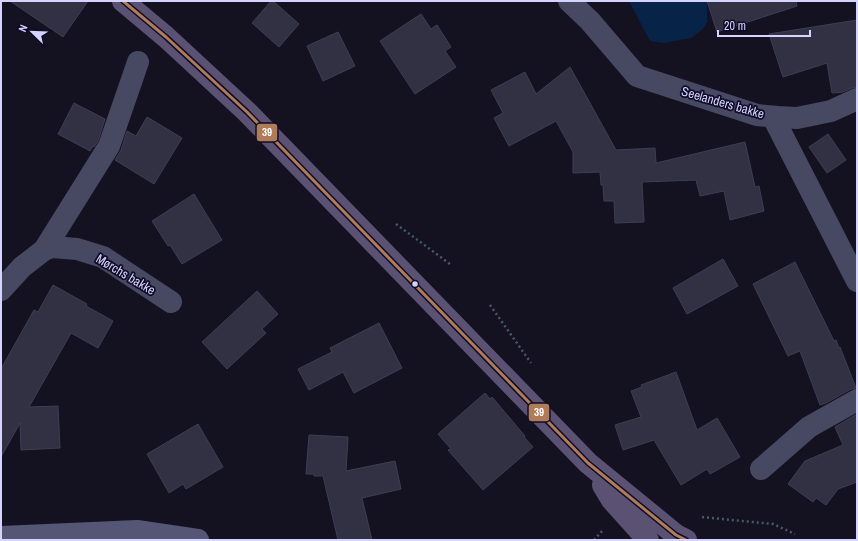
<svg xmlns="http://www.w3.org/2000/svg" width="858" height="541" viewBox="0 0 858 541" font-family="'Archivo Narrow',sans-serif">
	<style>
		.water { fill: #072348 }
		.building { fill: #323043; stroke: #3f3d56 }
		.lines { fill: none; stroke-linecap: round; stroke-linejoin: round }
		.path { stroke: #465a69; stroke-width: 2.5; stroke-dasharray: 2 3; stroke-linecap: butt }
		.minor { stroke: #474862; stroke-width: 22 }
		.secondary { stroke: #555575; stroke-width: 22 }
		.primary { stroke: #5b5273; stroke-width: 22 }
		.bus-1-casing { stroke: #0f0c27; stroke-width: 6 }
		.bus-1 { stroke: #b07c57; stroke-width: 3 }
		.bus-dot { fill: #d5d3ff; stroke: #0f0c27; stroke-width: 1.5 }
		.labels { text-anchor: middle; stroke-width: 3.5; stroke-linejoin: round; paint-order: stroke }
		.street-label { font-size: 13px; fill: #d5d3ff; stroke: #0f0c27 }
		.line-badge { stroke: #0f0c27; stroke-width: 1.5 }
		.badge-label { font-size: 11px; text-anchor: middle; font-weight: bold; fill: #fff }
	</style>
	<rect width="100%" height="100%" fill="#141221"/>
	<!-- water -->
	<path class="water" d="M629,1h78v21l-4,7 -12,9 -28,5 -13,-2z"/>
	<!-- building -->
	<path class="building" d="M10,1h78l-25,36z
		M271,1h2l26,23 -20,23 -27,-24z
		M707,1h89l1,5 -80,26z
		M421,14l10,15 6,-4 14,22 -6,4 11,16 -41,27 -35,-53z
		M857,20v67l-5,1 -9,4 -11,1 -5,-30 -44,14 -14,-43z
		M338,32l17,34 -32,15 -16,-35z
		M570,67l46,83 39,-2 1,15 89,-21 10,45 4,-1 5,25 -34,9 -6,-29 -24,5 -4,-16 -54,2 2,40 -29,1 -1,-22h-10l-1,-16h-2l-1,-13 -27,1v-21l-17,-31 -47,25 -15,-28 9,-5 -12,-23 34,-18 11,22z
		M74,103l31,16 -7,22 -4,6 -1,-1 -3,5 -32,-17z
		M147,117l35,21 -28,46 -39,-24 6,-10 6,-19 9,5z
		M828,134l18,26 -19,13 -18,-26z
		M194,194l28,46 -40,24 -12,-19 -2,1 -16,-25z
		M723,259l15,27 -51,28 -14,-26z
		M795,262l39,79 2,-1 3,8 1,-1 16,41 -5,1 -25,14 -6,2 -20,-54 -12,5 -35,-72z
		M53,285l34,19 -1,2 27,15 -15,27 -27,-15 -42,74 29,-1 2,42 -39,2 -1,-27 -19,34v-88l33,-59 4,2z
		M257,291l21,23 -16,15 4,4 -39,36 -25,-27z
		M379,323l23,45 -48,25 -11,-21 -34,18 -11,-21 34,-17 -2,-4z
		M676,372l21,58 20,-12 23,39 -30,17 -3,-5 -26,16 -27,-45 -31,10 -8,-25 26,-8 -10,-26 11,-4 -1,-2z
		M485,393l5,6 2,-2 33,39 -1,1 9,10 -50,43 -35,-40 3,-1 -13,-15z
		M857,414v68l-19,7 -12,16 -10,-7 -3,4 -25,-18 17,-23 38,-16 -8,-18z
		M198,424l25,43 -37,22 -3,-5 -14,9 -22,-39z
		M309,435l39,2 -2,34 49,-10 6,28 -39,9 10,42h-34l-15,-64h-9v-2h-8z"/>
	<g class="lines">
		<!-- path -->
		<path class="path" d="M396,224l54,40
			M490,305l41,58
			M702,517l71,7 22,10
			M594,540l9,-10"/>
		<!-- minor -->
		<path class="minor" d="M569,1l21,20 47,55 120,39 20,2 -1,6 81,158
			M777,117l20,1 34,-7 26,-12
			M44,250l65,-104 29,-84
			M1,290l21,-23 22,-17 8,-3 25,2 26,8 68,45
			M761,469l48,-42 48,-27"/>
		<!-- secondary -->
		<path class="secondary" d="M1,537l136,-6 61,9"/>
		<!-- primary -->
		<path class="primary" d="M123,1l43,36 81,75 341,351 88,72 10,5
			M603,485l9,15 36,40"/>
		<!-- bus-1 casing -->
		<g class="bus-1-casing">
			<path id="bus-1" d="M123,1l43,36 81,75 341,351 88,72 10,5"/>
		</g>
		<!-- bus-1 -->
		<use href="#bus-1" class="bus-1"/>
	</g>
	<!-- markers -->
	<circle class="bus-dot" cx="415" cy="284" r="3.5"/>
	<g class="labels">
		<!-- street labels -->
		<g class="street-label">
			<text transform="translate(723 102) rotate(16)" y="5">Seelanders bakke</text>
			<text transform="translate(126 274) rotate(31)" y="5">Mørchs bakke</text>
		</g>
	</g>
	<g class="line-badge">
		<rect x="256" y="123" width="22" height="19" rx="4" fill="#b07c57"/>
		<rect x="528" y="403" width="22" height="19" rx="4" fill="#b07c57"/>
	</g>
	<g class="badge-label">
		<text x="267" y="136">39</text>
		<text x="539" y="416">39</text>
	</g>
	<!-- border -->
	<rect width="858" height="541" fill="none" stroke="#d5d3ff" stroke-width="4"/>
	<!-- north arrow -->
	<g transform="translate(32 32) rotate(293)" stroke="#0f0c27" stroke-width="3" paint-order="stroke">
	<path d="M0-3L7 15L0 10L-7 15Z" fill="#d5d3ff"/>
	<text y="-6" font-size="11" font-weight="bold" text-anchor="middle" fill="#d5d3ff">N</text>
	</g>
	<!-- scale -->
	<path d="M718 30v6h92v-6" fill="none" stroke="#d5d3ff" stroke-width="2"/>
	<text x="724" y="30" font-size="12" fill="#d5d3ff" stroke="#0f0c27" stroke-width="3" paint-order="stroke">20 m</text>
</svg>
